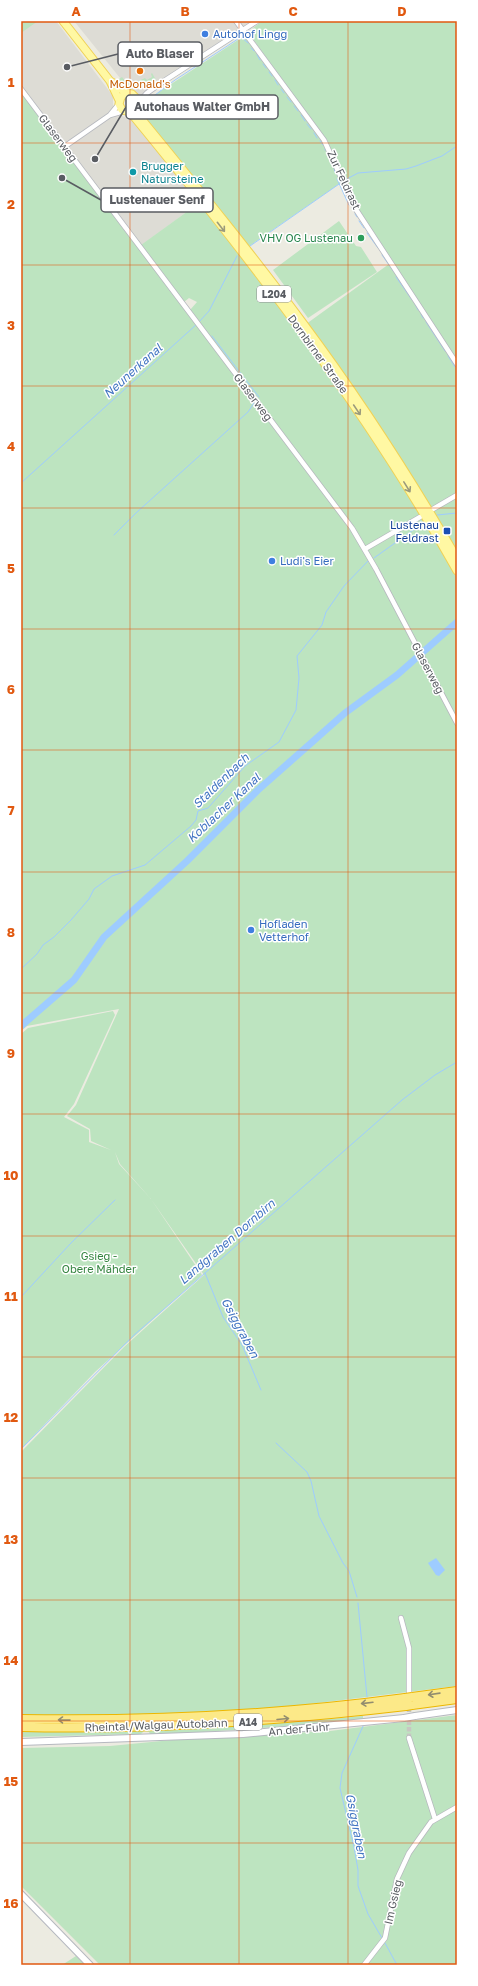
<svg xmlns="http://www.w3.org/2000/svg" width="478" height="1986" viewBox="0 0 478 1986" font-family="'Golos Text',sans-serif">
	<style>
		.industrial { fill: #dddcd5 }
		.green { fill: #bde4c0 }
		.water { fill: #9eccff }
		.lines { fill: none; stroke-linecap: round; stroke-linejoin: round }
		.stream { stroke: #9eccff; stroke-width: 1 }
		.river { stroke: #9eccff; stroke-width: 7 }
		.street-tunnel { stroke: #c7c7c1; stroke-width: 4.5; stroke-dasharray: 4.5 2; stroke-linecap: butt }
		.street-casing { stroke: #b6b8be; stroke-width: 6 }
		.secondary-casing { stroke: #b6b9c0; stroke-width: 8 }
		.primary-casing { stroke: #f0d256; stroke-width: 9 }
		.highway-casing { stroke: #ecb701; stroke-width: 10 }
		.street { stroke: #fff; stroke-width: 4.5 }
		.secondary { stroke: #fff; stroke-width: 6 }
		.primary { stroke: #fff8a3; stroke-width: 7 }
		.highway { stroke: #fce988; stroke-width: 8 }
		.secondary-bridge-casing { stroke: #b6b9c0; stroke-width: 8; stroke-linecap: butt }
		.highway-bridge-casing { stroke: #ecb701; stroke-width: 10; stroke-linecap: butt }
		.secondary-bridge { stroke: #fff; stroke-width: 6 }
		.highway-bridge { stroke: #fce988; stroke-width: 8 }
		.oneway { stroke: #9b9a7c }
		.oneway2 { stroke: #928d6f }
		.grid { fill: none; stroke: #e15910; stroke-width: 1; stroke-opacity: 0.55 }
		.shop-dot { fill: #3f7fe0; stroke: #fff; stroke-width: 1.5 }
		.food-dot { fill: #e8710a; stroke: #fff; stroke-width: 1.5 }
		.culture-dot { fill: #0f9aa8; stroke: #fff; stroke-width: 1.5 }
		.leisure-dot { fill: #2e9e5b; stroke: #fff; stroke-width: 1.5 }
		.transit-dot { fill: #1a4fb4; stroke: #fff; stroke-width: 1.5 }
		.labels { text-anchor: middle; stroke-width: 3; stroke-linejoin: round; paint-order: stroke }
		.shield { fill: #fff; stroke: #8b8d91; stroke-width: 1 }
		.shield-label { font-size: 10px; font-weight: bold; fill: #595c62 }
		.shop-label { font-size: 11px; fill: #366cbe; stroke: #fff; text-anchor: start }
		.food-label { font-size: 11px; fill: #c56008; stroke: #fff }
		.street-label { font-size: 11px; fill: #595c62; stroke: #fff }
		.culture-label { font-size: 11px; fill: #0d838f; stroke: #fff; text-anchor: start }
		.leisure-label { font-size: 11px; fill: #27864d; stroke: #fff; text-anchor: end }
		.transit-label { font-size: 11px; fill: #164399; stroke: #fff; text-anchor: end }
		.park-label { font-size: 11px; fill: #358540; stroke: #fff }
		.water-label { font-size: 12px; font-style: italic; fill: #4275c2; stroke: #fff }
		.leader { fill: none; stroke: #595c62; stroke-width: 1.5 }
		.callout-dot { fill: #595c62; stroke: #fff; stroke-width: 1.5 }
		.callout { fill: #fff; stroke: #595c62; stroke-width: 1.5 }
		.callout-label { font-size: 12px; text-anchor: middle; font-weight: bold; fill: #595c62 }
		.neatline { fill: none; stroke: #e15910; stroke-width: 1.5 }
		.grid-label { font-size: 13px; text-anchor: middle; font-weight: bold; fill: #e15910 }
	</style>
	<rect width="100%" height="100%" fill="#ecebe1"/>
	<!-- industrial -->
	<path class="industrial" d="M21,21h35l57,75v9l6,10 14,5 66,83 -60,44 -118,-65z
		M74,21h183l-120,78z"/>
	<!-- green -->
	<path class="green" d="M21,21h17l-17,12z
		M262,21h195v1665l-172,21 -138,8h-126v-263l103,-105 80,-72 -53,-76 -31,-35 -5,-12 4,12 32,35 51,76 -107,97 -74,77v-415l7,-6 85,-17 2,4 -41,89 -10,13 25,13v12l22,8 -20,-9 -1,-12 -23,-13 9,-11 43,-96 -92,17 -6,5v-936l1,-1 17,18 155,209 3,-2 -7,-9 7,-8 -8,-4 -5,4 -43,-57 58,-42 103,124 87,-63 -13,-27 -23,-37 -24,-55 -79,-110 3,-7z
		M244,36l75,99 6,9 17,38 -94,65 -104,-128c-2,-10 2,-17 9,-23z
		M152,73l4,7c-12,8 -26,13 -37,-1l3,-2 4,5 6,2 13,-6 2,2 5,-3 -1,-3z
		M339,221l17,25 5,1 16,25 -69,46 -35,-48z
		M457,1715v250h-357l-79,-79v-138l89,-2 62,-6 158,-9z
		M363,1716v3c-71,7 -142,13 -213,15l-1,-2 -5,-1 -3,3 -120,3v-6c115,2 228,-4 342,-15z
		M76,1956l9,9h-23z"/>
	<!-- water -->
	<path class="water" d="M436,1558l9,12 -6,6 -3,-1 -8,-12z"/>
	<g class="lines">
		<!-- stream -->
		<path class="stream" d="M251,48l3,3
			M257,55l3,5
			M263,64l3,4
			M269,72l3,4
			M275,80l3,5
			M457,82v11
			M281,89l3,4
			M287,97l4,5
			M147,101l28,-21 66,-43 7,6
			M294,106l4,5
			M301,115l4,6
			M307,124l4,5
			M314,133l3,5
			M320,141l3,4
			M325,149v1
			M327,153l1,2
			M331,161v2
			M334,169l1,3
			M337,179l12,26
			M345,180l13,-7 48,-4 10,-3 26,-10 15,-10
			M352,209l1,1
			M355,214l2,3
			M359,221l5,7
			M367,233l11,15
			M250,246l92,-64
			M382,255l12,17
			M396,277l16,23
			M415,304l3,6
			M421,314l2,4
			M199,322l10,-11 28,-55
			M426,322l19,29
			M212,336l47,61
			M448,356l7,11
			M21,483l176,-159
			M437,515l20,-2
			M114,535l22,-22 112,-101 6,-9
			M374,558l49,-35
			M21,969l16,-15 6,-9 11,-8 17,-17 18,-21 5,-10 18,-13 33,-11 46,-39 5,-6 2,-9 10,-3 37,-42 34,-24 17,-32 3,-32 -2,-22 25,-31 4,-13 18,-26 24,-25
			M205,1273l18,44 19,28 19,45
			M21,1297l50,-54 44,-43
			M276,1443l31,29 4,9 8,35 24,47 6,8 8,26
			M21,1449l113,-114 29,-25 239,-210 33,-25 22,-13
			M358,1603l9,94
			M364,1724l-22,49 -2,15 14,59 4,23v16l10,28 14,24
			M385,1943l12,22"/>
		<!-- river -->
		<path class="river" d="M21,1026l53,-46 30,-43 83,-76 71,-71 87,-77 52,-38 60,-53"/>
		<!-- street-tunnel -->
		<path class="street-tunnel" d="M409,1738v-34"/>
		<!-- street casing -->
		<g class="street-casing">
			<path id="street" d="M236,21l88,119 31,68 102,156
				M21,89l331,439 24,41 81,154
				M138,103l9,-10 14,-10 96,-62
				M110,115l9,-11
				M64,147l46,-32 14,-4
				M433,509l24,-14
				M365,549l55,-32
				M401,1618l8,30v45
				M409,1738l26,81
				M364,1965l21,-27 12,-59 12,-26 22,-31 26,-15"/>
		</g>
		<!-- secondary casing -->
		<g class="secondary-casing">
			<path id="secondary" d="M415,1716l42,-6
				M21,1742l222,-8 161,-16
				M21,1894l69,71"/>
		</g>
		<!-- primary casing -->
		<g class="primary-casing">
			<path id="primary" d="M63,21l47,60 9,19
				M112,82l14,11 6,1 5,5v8l-7,5 -8,-2 -3,-6 2,-7 5,-4
				M137,107l7,15c54,66 108,132 159,201 56,75 107,154 154,235
				M130,112c119,145 235,295 327,459"/>
		</g>
		<!-- highway casing -->
		<g class="highway-casing">
			<path id="highway" d="M412,1697l45,-6
				M412,1705l45,-6
				M21,1719c129,2 257,-4 384,-21
				M21,1727c129,3 257,-6 385,-21"/>
		</g>
		<!-- street -->
		<use href="#street" class="street"/>
		<!-- secondary -->
		<use href="#secondary" class="secondary"/>
		<!-- primary -->
		<use href="#primary" class="primary"/>
		<!-- highway -->
		<use href="#highway" class="highway"/>
		<!-- secondary-bridge casing -->
		<g class="secondary-bridge-casing">
			<path id="secondary-bridge" d="M404,1718l11,-2"/>
		</g>
		<!-- highway-bridge casing -->
		<g class="highway-bridge-casing">
			<path id="highway-bridge" d="M405,1698l7,-1
				M406,1706l6,-1"/>
		</g>
		<!-- secondary-bridge -->
		<use href="#secondary-bridge" class="secondary-bridge"/>
		<!-- highway-bridge -->
		<use href="#highway-bridge" class="highway-bridge"/>
	</g>
	<!-- one-way arrows -->
	<defs><path id="oneway-shaft" d="M-6 0H5M1.5-3L5.5 0L1.5 3" fill="none" stroke-width="1.6" stroke-linecap="round" stroke-linejoin="round"/></defs>
	<g class="oneway">
		<use href="#oneway-shaft" transform="translate(221 227) rotate(52)"/>
		<use href="#oneway-shaft" transform="translate(357 410) rotate(56)"/>
		<use href="#oneway-shaft" transform="translate(407 487) rotate(58)"/>
	</g>
	<g class="oneway2">
		<use href="#oneway-shaft" transform="translate(434 1694) rotate(172)"/>
		<use href="#oneway-shaft" transform="translate(367 1703) rotate(173)"/>
		<use href="#oneway-shaft" transform="translate(283 1719) rotate(-5)"/>
		<use href="#oneway-shaft" transform="translate(64 1720) rotate(-179)"/>
	</g>
	<!-- grid -->
	<path class="grid" d="M130,21v1944M239,21v1944M348,21v1944M21,143h436M21,265h436M21,386h436M21,508h436M21,629h436M21,750h436M21,872h436M21,993h436M21,1114h436M21,1236h436M21,1357h436M21,1478h436M21,1600h436M21,1721h436M21,1843h436"/>
	<!-- markers -->
	<g class="shop-dot">
		<circle cx="205" cy="34" r="4"/>
		<circle cx="272" cy="561" r="4"/>
		<circle cx="251" cy="930" r="4"/>
	</g>
	<circle class="food-dot" cx="140" cy="71" r="4"/>
	<circle class="culture-dot" cx="133" cy="172" r="4"/>
	<circle class="leisure-dot" cx="361" cy="238" r="4"/>
	<rect class="transit-dot" x="443" y="527" width="8" height="8" rx="2"/>
	<g class="labels">
		<!-- shield labels -->
		<g class="shield">
			<rect x="257" y="286" width="34" height="16" rx="3"/>
			<rect x="234" y="1714" width="28" height="16" rx="3"/>
		</g>
		<g class="shield-label">
			<text x="274" y="298">L204</text>
			<text x="248" y="1726">A14</text>
		</g>
		<!-- shop labels -->
		<g class="shop-label">
			<text x="213" y="38">Autohof Lingg</text>
			<text x="280" y="565">Ludi's Eier</text>
			<text x="259" y="928">Hofladen<tspan x="259" dy="13">Vetterhof</tspan></text>
		</g>
		<!-- food labels -->
		<g class="food-label">
			<text x="140" y="88">McDonald's</text>
		</g>
		<!-- street labels -->
		<g class="street-label">
			<text transform="translate(58 138) rotate(53)" y="4">Glaserweg</text>
			<text transform="translate(344 180) rotate(65)" y="4">Zur Feldrast</text>
			<text transform="translate(318 354) rotate(54)" y="4">Dornbirner Straße</text>
			<text transform="translate(253 397) rotate(53)" y="4">Glaserweg</text>
			<text transform="translate(428 668) rotate(62)" y="4">Glaserweg</text>
			<text transform="translate(156 1725) rotate(-2)" y="4">Rheintal/Walgau Autobahn</text>
			<text transform="translate(299 1729) rotate(-5)" y="4">An der Fuhr</text>
			<text transform="translate(393 1902) rotate(-77)" y="4">Im Gsieg</text>
		</g>
		<!-- culture labels -->
		<g class="culture-label">
			<text x="141" y="170">Brugger<tspan x="141" dy="13">Natursteine</tspan></text>
		</g>
		<!-- leisure labels -->
		<g class="leisure-label">
			<text x="353" y="242">VHV OG Lustenau</text>
		</g>
		<!-- transit labels -->
		<g class="transit-label">
			<text x="439" y="529">Lustenau<tspan x="439" dy="13">Feldrast</tspan></text>
		</g>
		<!-- park labels -->
		<g class="park-label">
			<text x="99" y="1260">Gsieg -<tspan x="99" dy="13">Obere Mähder</tspan></text>
		</g>
		<!-- water labels -->
		<g class="water-label">
			<text transform="translate(133 371) rotate(-42)" y="4">Neunerkanal</text>
			<text transform="translate(221 781) rotate(-44)" y="4">Staldenbach</text>
			<text transform="translate(224 808) rotate(-43)" y="4">Koblacher Kanal</text>
			<text transform="translate(227 1242) rotate(-41)" y="4">Landgraben Dornbirn</text>
			<text transform="translate(240 1328) rotate(62)" y="4">Gsiggraben</text>
			<text transform="translate(356 1826) rotate(79)" y="4">Gsiggraben</text>
		</g>
	</g>
	<!-- callouts -->
	<path class="leader" d="M67 67L118 54M95 159L126 107M62 178L101 200"/>
	<g class="callout-dot">
		<circle cx="67" cy="67" r="4"/>
		<circle cx="95" cy="159" r="4"/>
		<circle cx="62" cy="178" r="4"/>
	</g>
	<g class="callout">
		<rect x="118" y="42" width="84" height="24" rx="4"/>
		<rect x="126" y="95" width="152" height="24" rx="4"/>
		<rect x="101" y="188" width="112" height="24" rx="4"/>
	</g>
	<g class="callout-label">
		<text x="160" y="58">Auto Blaser</text>
		<text x="202" y="111">Autohaus Walter GmbH</text>
		<text x="157" y="204">Lustenauer Senf</text>
	</g>
	<!-- border -->
	<rect width="478" height="1986" fill="none" stroke="#ffffff" stroke-width="44"/>
	<rect x="22" y="22" width="434" height="1942" class="neatline"/>
	<g class="grid-label">
		<text x="76" y="16">A</text>
		<text x="185" y="16">B</text>
		<text x="293" y="16">C</text>
		<text x="402" y="16">D</text>
		<text x="11" y="87">1</text>
		<text x="11" y="209">2</text>
		<text x="11" y="330">3</text>
		<text x="11" y="451">4</text>
		<text x="11" y="573">5</text>
		<text x="11" y="694">6</text>
		<text x="11" y="815">7</text>
		<text x="11" y="937">8</text>
		<text x="11" y="1058">9</text>
		<text x="11" y="1180">10</text>
		<text x="11" y="1301">11</text>
		<text x="11" y="1422">12</text>
		<text x="11" y="1544">13</text>
		<text x="11" y="1665">14</text>
		<text x="11" y="1786">15</text>
		<text x="11" y="1908">16</text>
	</g>
</svg>
